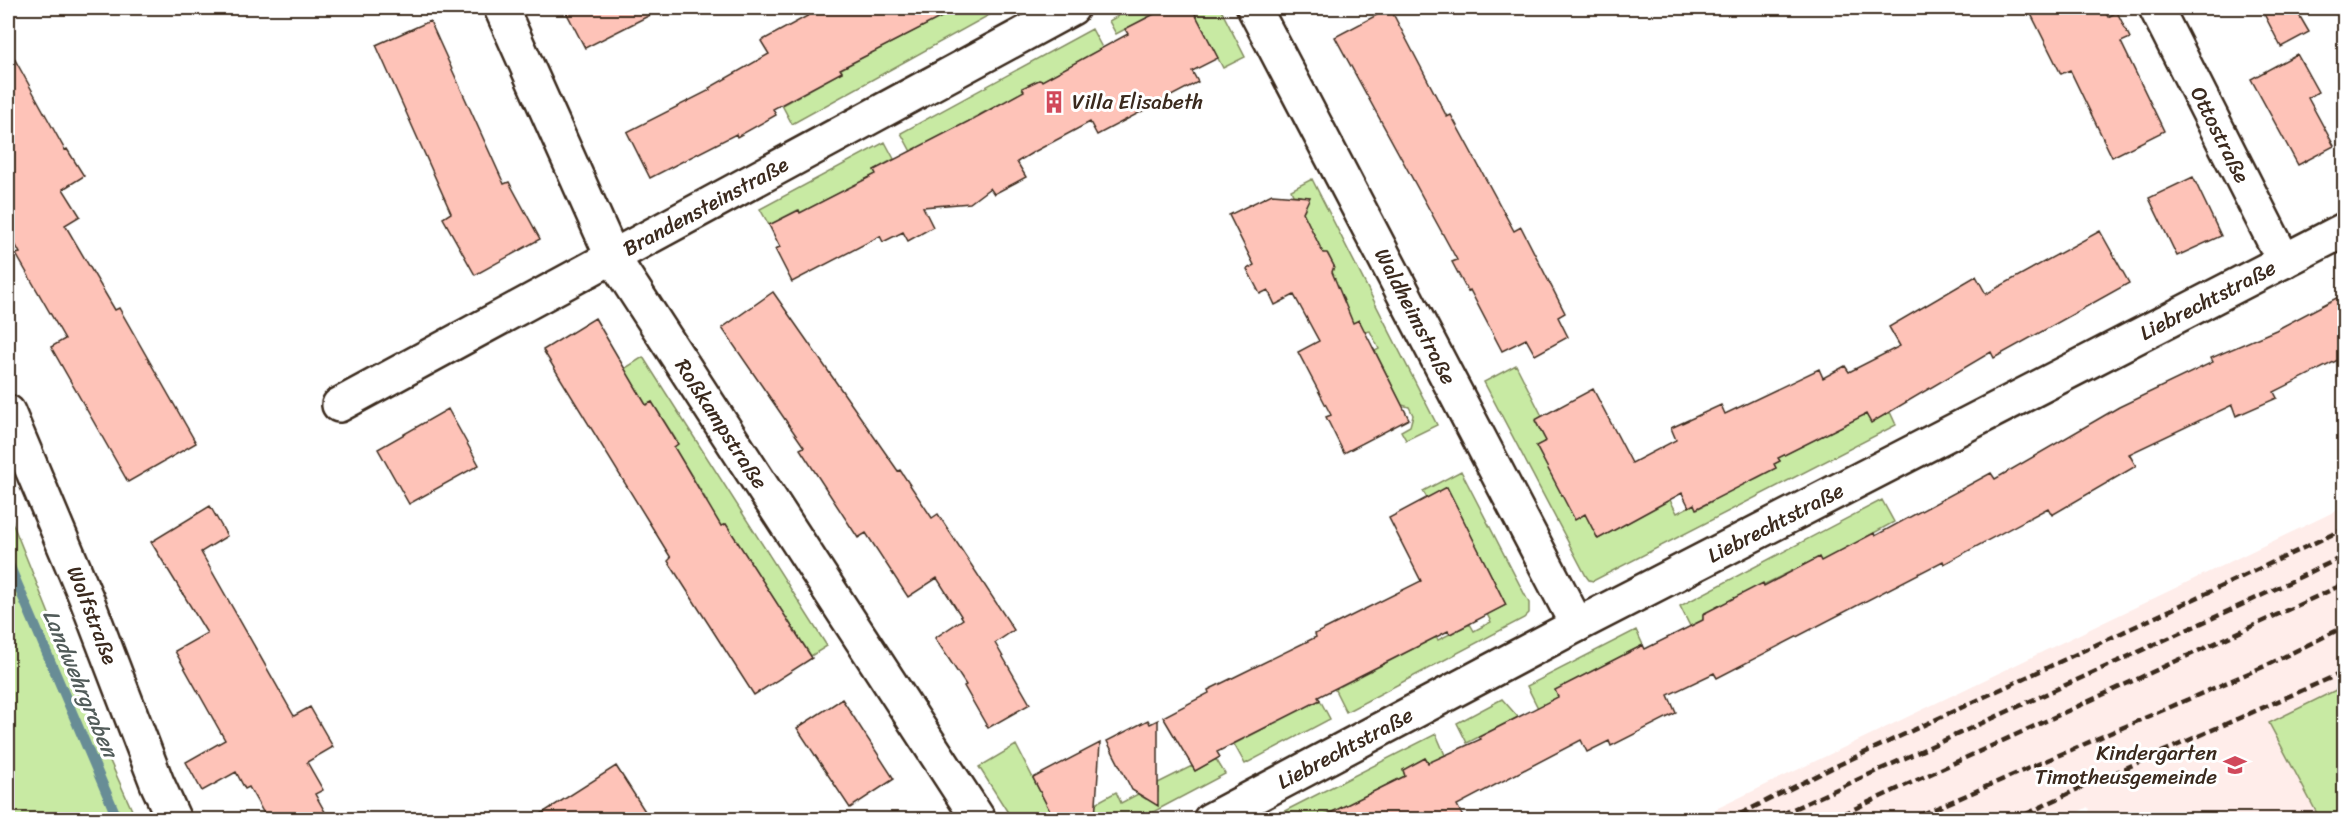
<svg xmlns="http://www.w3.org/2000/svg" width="2352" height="827" viewBox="0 0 2352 827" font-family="Sriracha,sans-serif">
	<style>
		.built { fill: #ffedea }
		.green { fill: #c8eaa3; stroke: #828a60; stroke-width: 1.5 }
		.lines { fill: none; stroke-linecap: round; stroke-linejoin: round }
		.stream { stroke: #688d96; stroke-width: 10 }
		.building { fill: #fec3b8; stroke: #3b2a1e; stroke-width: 1.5 }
		.minor-casing { stroke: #3b2a1e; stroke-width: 38 }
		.tertiary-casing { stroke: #3b2a1e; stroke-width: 38 }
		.minor { stroke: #fff; stroke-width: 33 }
		.tertiary { stroke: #fff; stroke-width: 33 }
		.rail { stroke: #3b2a1e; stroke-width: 4.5; stroke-dasharray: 9 4.5; stroke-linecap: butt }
		.labels { text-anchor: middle; stroke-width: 6; stroke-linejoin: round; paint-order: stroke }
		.poi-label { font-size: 21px; fill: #3b2a1e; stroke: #fff; text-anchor: start }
		.street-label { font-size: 21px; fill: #3b2a1e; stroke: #fff }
		.water-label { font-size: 22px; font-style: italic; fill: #525c5a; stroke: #fff }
	</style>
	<rect width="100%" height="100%" fill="#fff"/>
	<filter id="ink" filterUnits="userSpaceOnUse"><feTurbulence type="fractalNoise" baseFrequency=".0167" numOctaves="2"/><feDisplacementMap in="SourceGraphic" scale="12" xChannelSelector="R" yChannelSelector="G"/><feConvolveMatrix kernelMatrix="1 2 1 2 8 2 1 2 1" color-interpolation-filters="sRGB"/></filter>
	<g filter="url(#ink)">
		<!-- built -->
		<path class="built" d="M2344,507v179l-75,37 51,96h-228l-4,-12 -26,13h-369z"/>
		<!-- green -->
		<path class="green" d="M950,8h38l3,6 -199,110 -10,-19 60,-33 -1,-3 111,-58z
			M1132,8h44l-9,4 -2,-4 -49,26 -7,-13z
			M1192,8h28l25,49 -22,11z
			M1092,29l21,39 -16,-17 -55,30 -3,-1 -11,5 -4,6 11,22 -26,8 -9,-17 -27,14 4,9 -48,58 -28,-52z
			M885,142l9,17 -20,11 2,4 -76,39 -2,-3 -29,15 -9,-16z
			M1312,179l125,246 -31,15 -5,-9 9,-5 3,-11 -4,-8 -7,-2 -27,-54 4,-2 -9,-18 -5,1 -25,-2 -8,-58 2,-6 -6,-12 -5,-1 -20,-41 3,-5 -6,-11 -7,-1 -2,-5z
			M643,357l184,289 -16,10 -85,-132 -20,12 -17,-22 18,-13 -33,-54 4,-4 -26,-41 -6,3 -22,-36z
			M1516,365l26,51 -7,5 11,20 -10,5 40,73 9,-5 13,25 72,-39 7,13 17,-9 3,5 16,-8 -2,-5 46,-18 19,-10 -2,-4 6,-3 -2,-3 88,-44 5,8 19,-10 6,13 -303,156 -4,-1 -3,-4 -102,-194z
			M1461,471l68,132v10l-5,5 -178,94 -19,-38 14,12 95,-49 2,3 32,-16 4,7 17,-9 -4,-8 19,-9 -59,-117 -20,10 -4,-7z
			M1882,500l12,22 -33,18 -38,25 -4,-7 -116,56v6l-13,6 -10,-20z
			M8,512l84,209 44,98h-128z
			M1636,630l7,15 -88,45 4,7 -21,11 -11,-22z
			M2344,686v133h-24l-51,-96z
			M1502,699l16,18 -51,26 -10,-20z
			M1320,700l10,19 -85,45 -11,-20z
			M1436,734l9,21 -16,9 -4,-6 -22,12 2,6 -58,29 6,14h-84z
			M1016,745l38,74h-42l-33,-52z
			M1216,759l9,15 -85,45 -75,1 14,-8 5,3 11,-6 1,-6 20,-11 5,11 17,-9 8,5 12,-7v-9l34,-17 3,5z"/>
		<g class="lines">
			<!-- stream -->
			<path class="stream" d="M8,562l110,258"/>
		</g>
		<!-- building -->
		<path class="building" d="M564,8h100l-79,40z
			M822,8h137l-119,61 2,3 -69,37 3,6 -39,22 -1,-3 -86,44 -23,-46 83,-42 -1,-2 60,-34 -8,-13z
			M1166,8h26l26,50 -26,13 6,11 -101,53 -7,-13 -58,31 -15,9 9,15 -32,17 -4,-6 -20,15 -47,4 10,20 -25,14 -5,-9 -20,10 -3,-6 -88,46 -17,-33 5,-2 -11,-22 30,-15 1,3 76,-39 -2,-4 99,-51 51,-28 -2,-3 17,-8 3,1 86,-47 -3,-5z
			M1390,8l57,109 4,-2 63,116 7,-4 44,86 -7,4 10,20 -33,18 -9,-16 -24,12 -32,-61 -2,2 -16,-30 5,-2 -122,-223z
			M2028,8h75l5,9 9,-5 13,26 -9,4 43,89 -52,26 -42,-87 -9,4z
			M2261,8h34l14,24 -28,15z
			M430,21l74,163 5,-2 31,57 -65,36 -32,-57 8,-5 -75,-168z
			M8,47l57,103 2,-1 17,27 -21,13 17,27 -15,9 50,85 4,-2 77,135 -68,39 -77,-135 14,-8 -49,-85 4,-1 -12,-22z
			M2297,54l21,38 -10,6 26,48 -36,19 -47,-86z
			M2193,177l28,59 -44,20 -28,-58z
			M1272,194l38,3 -7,15 20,41h4l7,13 -2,6 21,51 6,-3 50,99 -65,34 -18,-36 5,-2 -33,-63 21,-11 -25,-46 -19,10 -7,-15 -8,4 -13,-25 7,-4 -25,-50z
			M2100,231l29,52 -135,75 -3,-6 -120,71 -5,-9 -88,44 2,3 -6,3 2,4 -80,41 -2,-5 -5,3 -7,-14 -84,46 -13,-25 -10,6 -39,-74 10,-5 -11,-21 58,-31 39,74 44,-23 -5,-12 50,-23 4,9 94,-45 4,9 22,-12 4,6 51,-26 -11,-19 87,-51 10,18z
			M773,292l125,179 2,-1 32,48 6,-4 76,116 -19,13 35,61 -42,24 -24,-42 2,-1 -31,-47 28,-19 -26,-41 -29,19 -42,-64 -8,5 -58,-89 4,-2 -82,-119z
			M2344,294v63l-70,35 3,6 -41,18 -4,-11 -103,49 7,12 -84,49 -4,-7 -104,56 -1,-3 -226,117 -3,-5 -46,22 8,18 -65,33 -2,-5 -22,11 -6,-12 -124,65 7,14h-146l87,-43 -2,-6 22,-12 3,5 53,-24 -2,-2 79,-40 -3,-7 88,-45 2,4 58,-29v-6l60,-31 1,3 55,-29 2,4 53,-28 1,3 116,-63 4,6 124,-72 94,-45 -2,-4 65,-28z
			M595,318l51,87 6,-3 26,42 -4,3 47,79 5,-2 86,134 -58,37 -86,-134 3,-3 -128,-208z
			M448,409l31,56 -70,39 -31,-55z
			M1447,487l59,118 -56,29 -2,-3 -130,66 2,3 -103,52 3,5 -25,14 -32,-54 46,-24 -1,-3 108,-53 -1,-3 106,-53 -32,-63z
			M210,506l17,30 -26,16 93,164 16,-9 23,40 -26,15 16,28 -8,4 14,25h-62l-18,-32 -4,2 -9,-17 -34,19 -16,-29 39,-22 -50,-89 32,-18 -56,-91z
			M842,699l52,80 -44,29 -53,-80z
			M1148,720l2,4 8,-4v86l-26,-16 -25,-49z
			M1100,743l-5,76 -16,-7 -14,7h-11l-21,-41z
			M616,766l34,53h-117z"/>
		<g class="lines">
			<!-- minor casing -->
			<g class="minor-casing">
				<g id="minor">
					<path id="s1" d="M501,8l111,248 367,564"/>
					<path id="s2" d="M1254,8l323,617"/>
					<path id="s3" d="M2156,8l128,253"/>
					<path id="s4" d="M339,405l733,-397"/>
					<path id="s5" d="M1210,820l367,-195 767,-395"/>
				</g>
			</g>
			<!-- tertiary casing -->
			<g class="tertiary-casing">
				<g id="tertiary">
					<path id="s6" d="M8,412l79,188 70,183 17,37"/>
				</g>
			</g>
			<!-- minor -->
			<use href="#minor" class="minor"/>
			<!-- tertiary -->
			<use href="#tertiary" class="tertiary"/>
			<!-- rail -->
			<path class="rail" d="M1728,820l104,-52 512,-239
				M1769,820l479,-218 96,-46
				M1830,820l514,-236
				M1909,820l356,-154 79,-39
				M2014,820l64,-31 266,-117"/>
		</g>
	</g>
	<!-- icons -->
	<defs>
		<g id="building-bare" transform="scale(1.8)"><path d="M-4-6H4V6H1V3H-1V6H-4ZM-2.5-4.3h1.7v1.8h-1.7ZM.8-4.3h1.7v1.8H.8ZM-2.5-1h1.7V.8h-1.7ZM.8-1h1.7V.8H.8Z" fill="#d1495b" stroke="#fff" stroke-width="2.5" paint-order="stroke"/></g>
		<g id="school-bare" transform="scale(1.8)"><path d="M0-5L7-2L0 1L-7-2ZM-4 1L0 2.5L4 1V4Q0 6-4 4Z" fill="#d1495b" stroke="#fff" stroke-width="2.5" paint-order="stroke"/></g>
	</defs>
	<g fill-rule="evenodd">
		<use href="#building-bare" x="1054" y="102"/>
		<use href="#school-bare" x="2235" y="765"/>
	</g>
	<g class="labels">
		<!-- poi labels -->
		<g class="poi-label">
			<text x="1072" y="109">Villa Elisabeth</text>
			<text x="2217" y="760" text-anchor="end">Kindergarten<tspan x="2217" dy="24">Timotheusgemeinde</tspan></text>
		</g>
		<!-- street labels -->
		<g class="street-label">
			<text dy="7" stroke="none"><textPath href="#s3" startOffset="142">Ottostraße</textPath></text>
			<text dy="7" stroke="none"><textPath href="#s4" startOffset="417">Brandensteinstraße</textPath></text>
			<text dy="7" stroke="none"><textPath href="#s5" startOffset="1125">Liebrechtstraße</textPath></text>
			<text dy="7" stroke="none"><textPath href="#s2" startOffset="348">Waldheimstraße</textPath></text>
			<text dy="7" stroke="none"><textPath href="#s1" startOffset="472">Roßkampstraße</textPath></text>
			<text dy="7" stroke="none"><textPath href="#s5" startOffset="639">Liebrechtstraße</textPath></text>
			<text dy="7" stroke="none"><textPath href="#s6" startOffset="220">Wolfstraße</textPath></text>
			<text dy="7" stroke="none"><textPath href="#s5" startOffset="153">Liebrechtstraße</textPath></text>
		</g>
		<!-- water labels -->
		<g class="water-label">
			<text transform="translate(81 683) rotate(67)" y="8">Landwehrgraben</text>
		</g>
	</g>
	<!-- margin -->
	<rect width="2352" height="827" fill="none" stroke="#fff" stroke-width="30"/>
	<rect x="15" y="15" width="2322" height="797" fill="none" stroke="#3b2a1e" stroke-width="2" filter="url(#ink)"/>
</svg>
